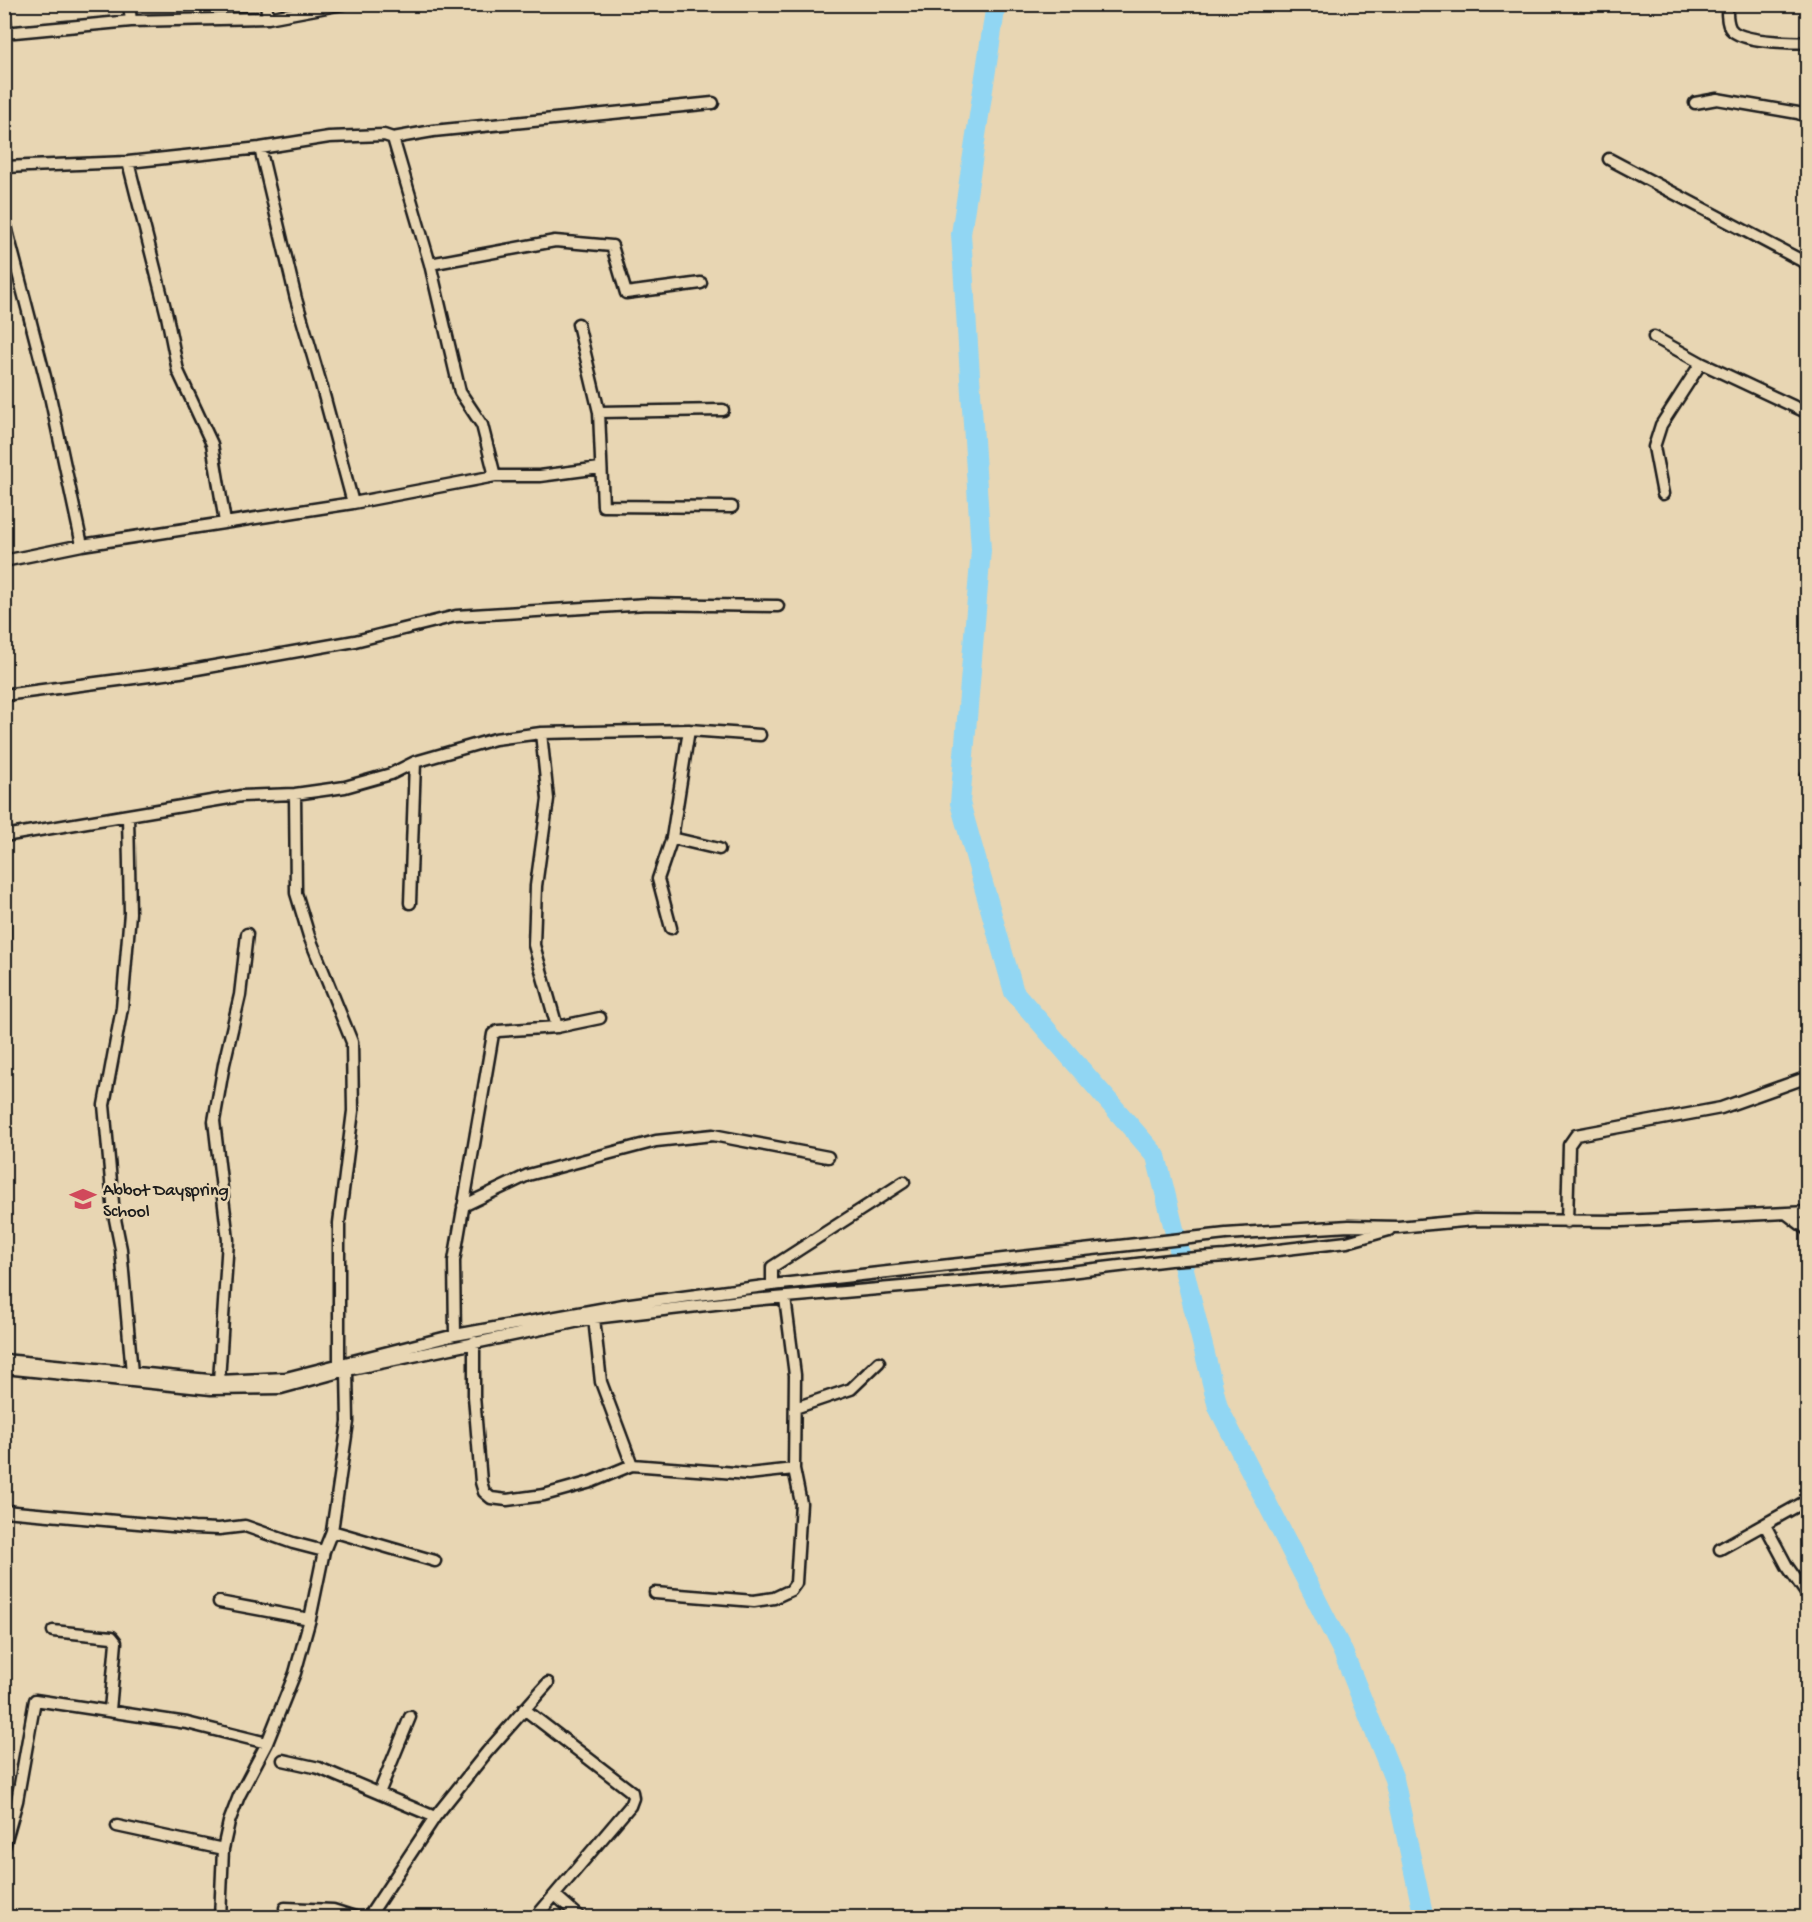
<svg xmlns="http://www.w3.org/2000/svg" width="1812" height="1922" viewBox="0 0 1812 1922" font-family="'Gochi Hand',sans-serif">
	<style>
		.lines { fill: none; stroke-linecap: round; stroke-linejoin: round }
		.river { stroke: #91d6f3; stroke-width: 20 }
		.minor-casing { stroke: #1c1c1c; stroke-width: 15 }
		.minor { stroke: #e8d6b3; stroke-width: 10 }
		.labels { text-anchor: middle; stroke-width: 5; stroke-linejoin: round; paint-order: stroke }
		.poi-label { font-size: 18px; fill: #1c1c1c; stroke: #e8d6b3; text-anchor: start }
	</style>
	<rect width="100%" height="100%" fill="#e8d6b3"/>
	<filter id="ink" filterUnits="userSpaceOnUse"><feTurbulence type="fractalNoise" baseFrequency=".0167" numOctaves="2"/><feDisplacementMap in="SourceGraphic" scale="12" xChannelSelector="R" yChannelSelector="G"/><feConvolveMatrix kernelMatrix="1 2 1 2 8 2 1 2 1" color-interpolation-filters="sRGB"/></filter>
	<g filter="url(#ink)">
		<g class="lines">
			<!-- river -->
			<path class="river" d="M996,4l-35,230 20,316 -21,253 54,189 142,164 62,251 125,245 51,127 30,139"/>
			<!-- minor casing -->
			<g class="minor-casing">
				<path id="minor" d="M129,4l2,17
					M266,4l2,14
					M1727,4c0,8 -1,16 3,24 9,15 61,14 78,15
					M4,15l3,18
					M4,33l127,-12 137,-3 75,-14
					M1695,103l22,-4 81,14 10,4
					M393,138l37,126 30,128 22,33 13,51
					M260,148l36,151 25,85 32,119
					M1609,159l199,105
					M128,162l39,154 11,55 34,73 13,78
					M4,167l124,-5 132,-14 69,-11 55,-2 9,3 40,-7 280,-28
					M4,219l46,177 32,149
					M430,264l125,-23 57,5 14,47 75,-10
					M578,324l21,88
					M1654,337l47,26 -40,62 -7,22 9,47
					M1701,363l107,50
					M723,410l-124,2 4,94 129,1
					M4,561l78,-16 271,-42 142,-27h45l60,-8
					M4,695l176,-23 175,-31 101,-25 191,-12 131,2
					M689,730l-17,108 47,11
					M541,733l7,66 -12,87 -2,59 23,82
					M1807,775l1,1
					M295,794l1,99 13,43 43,106 1,69 -14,112v140
					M128,816l2,97 -8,95 -18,97 10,109 7,35 11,124
					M4,836l237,-40 54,-2 50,-7 46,-13 24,-12 80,-23 46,-6 148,-3 71,5
					M410,903l5,-141
					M4,920v36
					M671,928l-13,-49 14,-41
					M463,1206l65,-31 128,-34 57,-6 115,22
					M1787,1214l21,16
					M1567,1222l2,-77 7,-10 145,-27 87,-31
					M772,1285v-18l132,-85
					M594,1318l7,64 31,83
					M455,1335l-1,-74 39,-227 5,-3 59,-4 43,-9
					M474,1342v54l7,86 3,10 7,6 16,2 37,-5 47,-13 41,-17 116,9 46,-5
					M4,1360l215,21 67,-3 169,-43 168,-30 149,-20 454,-51 123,-8 49,1 76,-7 148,1 186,-9
					M4,1368l207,21 70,-1 66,-18 247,-52 147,-17 320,-28 109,-13 56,-4 121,-14 42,-12
					M219,1381l9,-141 -14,-119 10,-57 16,-69 7,-61
					M795,1408l56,-19 28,-27
					M4,1511l190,17 25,1 26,-3 48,17 31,8
					M1765,1525l22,41 21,30
					M332,1531l103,30
					M1720,1549l88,-49
					M655,1593l99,8 20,-3 17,-8 5,-7 5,-80 -7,-34 1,-94 -10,-77
					M219,1602l91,17
					M53,1631l59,6 4,5 -6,68
					M524,1709l108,83 1,6 -3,8 -95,112
					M283,1760l36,8 116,49
					M379,1793l31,-76
					M117,1826l106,23
					M4,1847l13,-46 18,-101 152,23 80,20
					M555,1895l26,23
					M285,1908l48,2 25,8
					M220,1918l3,-69 6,-27 10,-26 28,-53 28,-70 15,-54 14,-68 8,-20 16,-109 -1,-52
					M368,1918l67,-101 52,-65 61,-69"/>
			</g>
			<!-- minor -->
			<use href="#minor" class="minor"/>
		</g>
	</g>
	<!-- icons -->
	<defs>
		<g id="school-bare" transform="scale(2.07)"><path d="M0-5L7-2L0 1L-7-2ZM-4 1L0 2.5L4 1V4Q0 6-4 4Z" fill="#d1495b" stroke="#e8d6b3" stroke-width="2.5" paint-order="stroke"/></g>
	</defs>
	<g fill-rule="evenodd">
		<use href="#school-bare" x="83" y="1199"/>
	</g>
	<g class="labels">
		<!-- poi labels -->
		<g class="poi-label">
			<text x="103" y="1195">Abbot Dayspring<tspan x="103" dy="21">School</tspan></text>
		</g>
	</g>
	<!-- margin -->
	<rect width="1812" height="1922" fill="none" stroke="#e8d6b3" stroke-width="24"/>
	<rect x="12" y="12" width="1788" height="1898" fill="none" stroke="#1c1c1c" stroke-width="2" filter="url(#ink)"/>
</svg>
